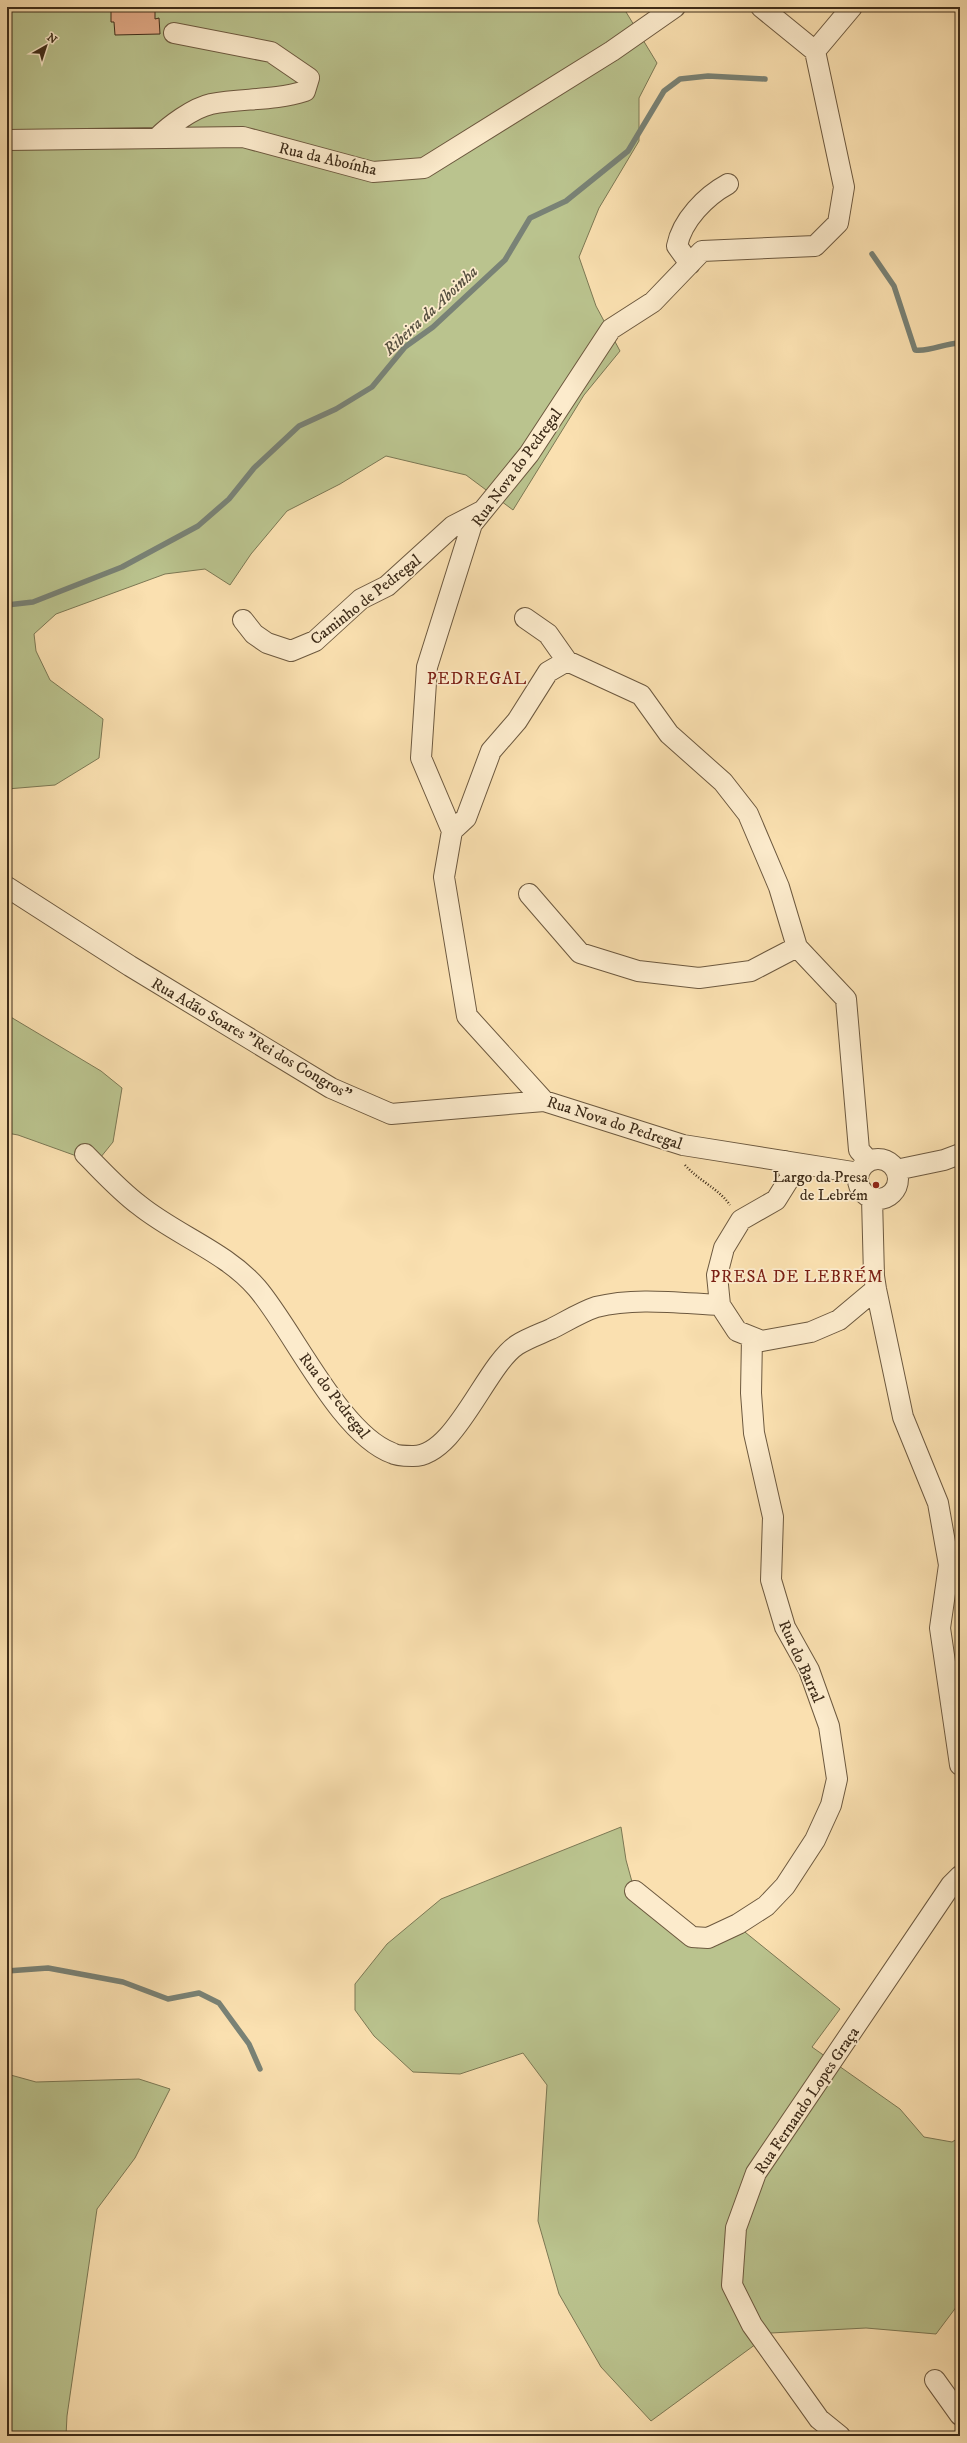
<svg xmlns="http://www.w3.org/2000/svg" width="967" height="2443" viewBox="0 0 967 2443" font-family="'IM FELL DW Pica',serif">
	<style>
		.green { fill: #bac38e; stroke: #7c7854 }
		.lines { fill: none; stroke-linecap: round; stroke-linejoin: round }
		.stream { stroke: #798276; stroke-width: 5.5 }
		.building { fill: #e2aa87; stroke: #3e2c19 }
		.minor-casing { stroke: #6d593f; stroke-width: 22 }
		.path { stroke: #3e2c19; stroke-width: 2.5; stroke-dasharray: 1 2; stroke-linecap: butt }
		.minor { stroke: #fcebcc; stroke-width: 20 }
		.poi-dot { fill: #8f2418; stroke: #fcebcc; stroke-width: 1.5 }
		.labels { text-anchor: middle; stroke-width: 3.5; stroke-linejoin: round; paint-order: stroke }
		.street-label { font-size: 16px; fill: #3e2c19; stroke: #fcebcc }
		.poi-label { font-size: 16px; fill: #3e2c19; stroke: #fcebcc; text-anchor: end }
		.water-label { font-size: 17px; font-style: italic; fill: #575040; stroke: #fcebcc }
		.neighbourhood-label { font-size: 17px; letter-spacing: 1px; fill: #7a1f14; stroke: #fcebcc }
	</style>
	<rect width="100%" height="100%" fill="#fae0b0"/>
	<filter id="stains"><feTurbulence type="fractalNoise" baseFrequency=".005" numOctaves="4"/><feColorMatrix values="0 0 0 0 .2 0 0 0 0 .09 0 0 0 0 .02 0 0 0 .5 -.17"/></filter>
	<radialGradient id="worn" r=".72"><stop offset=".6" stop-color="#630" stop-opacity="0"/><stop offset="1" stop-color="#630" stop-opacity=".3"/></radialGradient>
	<!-- green -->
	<path class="green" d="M7,7h616l34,56 -18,35v43l-40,67 -20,49 17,49 24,45 -36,44 -71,115 -47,-35 -80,-19 -46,28 -53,27 -36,43 -21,31 -25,-16 -40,5 -109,40 -22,20 2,17 14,29 53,39 -4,39 -44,27 -48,4z
		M7,1010l2,6 92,55 21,17 -9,54 -17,21 -78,-28 -11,-2z
		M621,1827l5,33 11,40 60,48 38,-24 105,85 -28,38 88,62 24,28 28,5 8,-5v165l-24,32 -70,-6 -95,5 -120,88 -50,-54 -42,-73 -21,-73 9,-136 -24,-32 -63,21 -47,-2 -39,-36 -19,-26v-26l32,-40 54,-45z
		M7,2074l29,8 103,-3 31,10 -35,69 -38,51 -30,207 -1,20h-59z"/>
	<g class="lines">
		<!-- stream -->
		<path class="stream" d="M872,254l22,32 21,64c16,2 29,-7 45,-7
			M7,605l26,-3 89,-35 76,-41 31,-27 25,-31 45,-42 37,-17 36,-22 33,-40 28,-20 72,-67 25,-42 36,-17 62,-50 36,-60 16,-12 28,-3 57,3
			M7,1971l41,-3 75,14 45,17 31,-6 20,10 30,41 11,25"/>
	</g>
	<!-- building -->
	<path class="building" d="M111,7h44v12l4,-1 1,16 -45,1 -1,-13h-3z"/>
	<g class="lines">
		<!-- minor casing -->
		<g class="minor-casing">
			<path id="minor" d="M761,7l54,44 29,136 -6,36 -23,23 -113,5 -49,51 -42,27 -82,125 -57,70 -45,143 -6,91 31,73 -8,46 23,139 77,85 139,44 176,28
				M815,51l37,-44
				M157,138c12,-12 36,-30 54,-34 31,-6 63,-3 94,-13l4,-13 -38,-26 -97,-19
				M7,140l236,-3 130,35 51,-4 188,-117 63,-44
				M690,264l-13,-18c5,-26 29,-50 51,-62
				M525,618l23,16 19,27
				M243,620l11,14 13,9 24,8 24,-10 46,-42 26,-13 66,-60 29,-15
				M452,831l14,-13 25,-67 26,-30 31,-49 19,-11 74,34 28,39 54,48 25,32 31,73 18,60 49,52 13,151 10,11
				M7,887l123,79 201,122 60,26 153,-13
				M529,894l51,59 58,18 61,7 52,-7 46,-24
				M85,1154c17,17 34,36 54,51 37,30 87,47 118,83 36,42 83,146 135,165 5,3 14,3 20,3 43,2 73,-90 105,-111 11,-7 23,-11 34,-16 14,-7 30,-17 45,-22 39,-10 83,-4 124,-2
				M858 1179a20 20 0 1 1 40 0a20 20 0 1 1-40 0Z
				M785,1161l6,15 -15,24 -35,20 -17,28 -7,27 3,30 17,26 25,10 49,-9 28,-12 37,-31
				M896,1170l48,-10 16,-6
				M872,1198l2,78 2,13 27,128 35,86 11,62 -9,63 20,137
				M635,1891l57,46 16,1 30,-14 28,-18 19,-20 30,-46 16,-35 6,-26 -8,-53 -20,-56 -24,-43 -14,-47 2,-63 -19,-84 -3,-40 1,-56
				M935,2380l25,35
				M840,2436l-21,-17 -67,-94 -20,-40 4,-57 20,-55 195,-288 9,-9"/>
		</g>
		<!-- path -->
		<path class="path" d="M685,1165c14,16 33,23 45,40"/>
		<!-- minor -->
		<use href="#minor" class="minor"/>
	</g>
	<!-- markers -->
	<circle class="poi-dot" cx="876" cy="1185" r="4"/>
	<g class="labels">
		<!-- street labels -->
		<g class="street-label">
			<text transform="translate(328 158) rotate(13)" y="6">Rua da Aboínha</text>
			<text transform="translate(516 467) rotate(-54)" y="6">Rua Nova do Pedregal</text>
			<text transform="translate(365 599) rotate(-38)" y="6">Caminho de Pedregal</text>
			<text transform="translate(252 1038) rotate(30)" y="6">Rua Adão Soares "Rei dos Congros"</text>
			<text transform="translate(615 1122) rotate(18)" y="6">Rua Nova do Pedregal</text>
			<text transform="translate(335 1395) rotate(52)" y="6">Rua do Pedregal</text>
			<text transform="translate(802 1661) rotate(66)" y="6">Rua do Barral</text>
			<text transform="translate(806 2100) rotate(-56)" y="6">Rua Fernando Lopes Graça</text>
		</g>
		<!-- poi labels -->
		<g class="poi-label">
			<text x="868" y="1182">Largo da Presa<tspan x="868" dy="18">de Lebrém</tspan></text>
		</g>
		<!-- water labels -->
		<g class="water-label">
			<text transform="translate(430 310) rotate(-43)" y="6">Ribeira da Aboinha</text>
		</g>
		<!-- neighbourhood labels -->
		<g class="neighbourhood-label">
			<text x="477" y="684">PEDREGAL</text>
			<text x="797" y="1282">PRESA DE LEBRÉM</text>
		</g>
	</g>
	<!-- margin -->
	<rect width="967" height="2443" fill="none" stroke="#fae0b0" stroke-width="24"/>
	<rect x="8" y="8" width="951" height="2427" fill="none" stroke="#3e2c19" stroke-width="2"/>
	<rect x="12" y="12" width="943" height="2419" fill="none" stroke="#3e2c19"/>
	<!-- north arrow -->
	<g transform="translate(46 46) rotate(39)" stroke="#fcebcc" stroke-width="3" paint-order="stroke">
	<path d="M0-3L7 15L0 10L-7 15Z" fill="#3e2c19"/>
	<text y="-6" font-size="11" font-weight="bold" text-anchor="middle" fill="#3e2c19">N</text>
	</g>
	<rect width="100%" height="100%" filter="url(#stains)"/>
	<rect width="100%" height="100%" fill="url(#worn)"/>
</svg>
